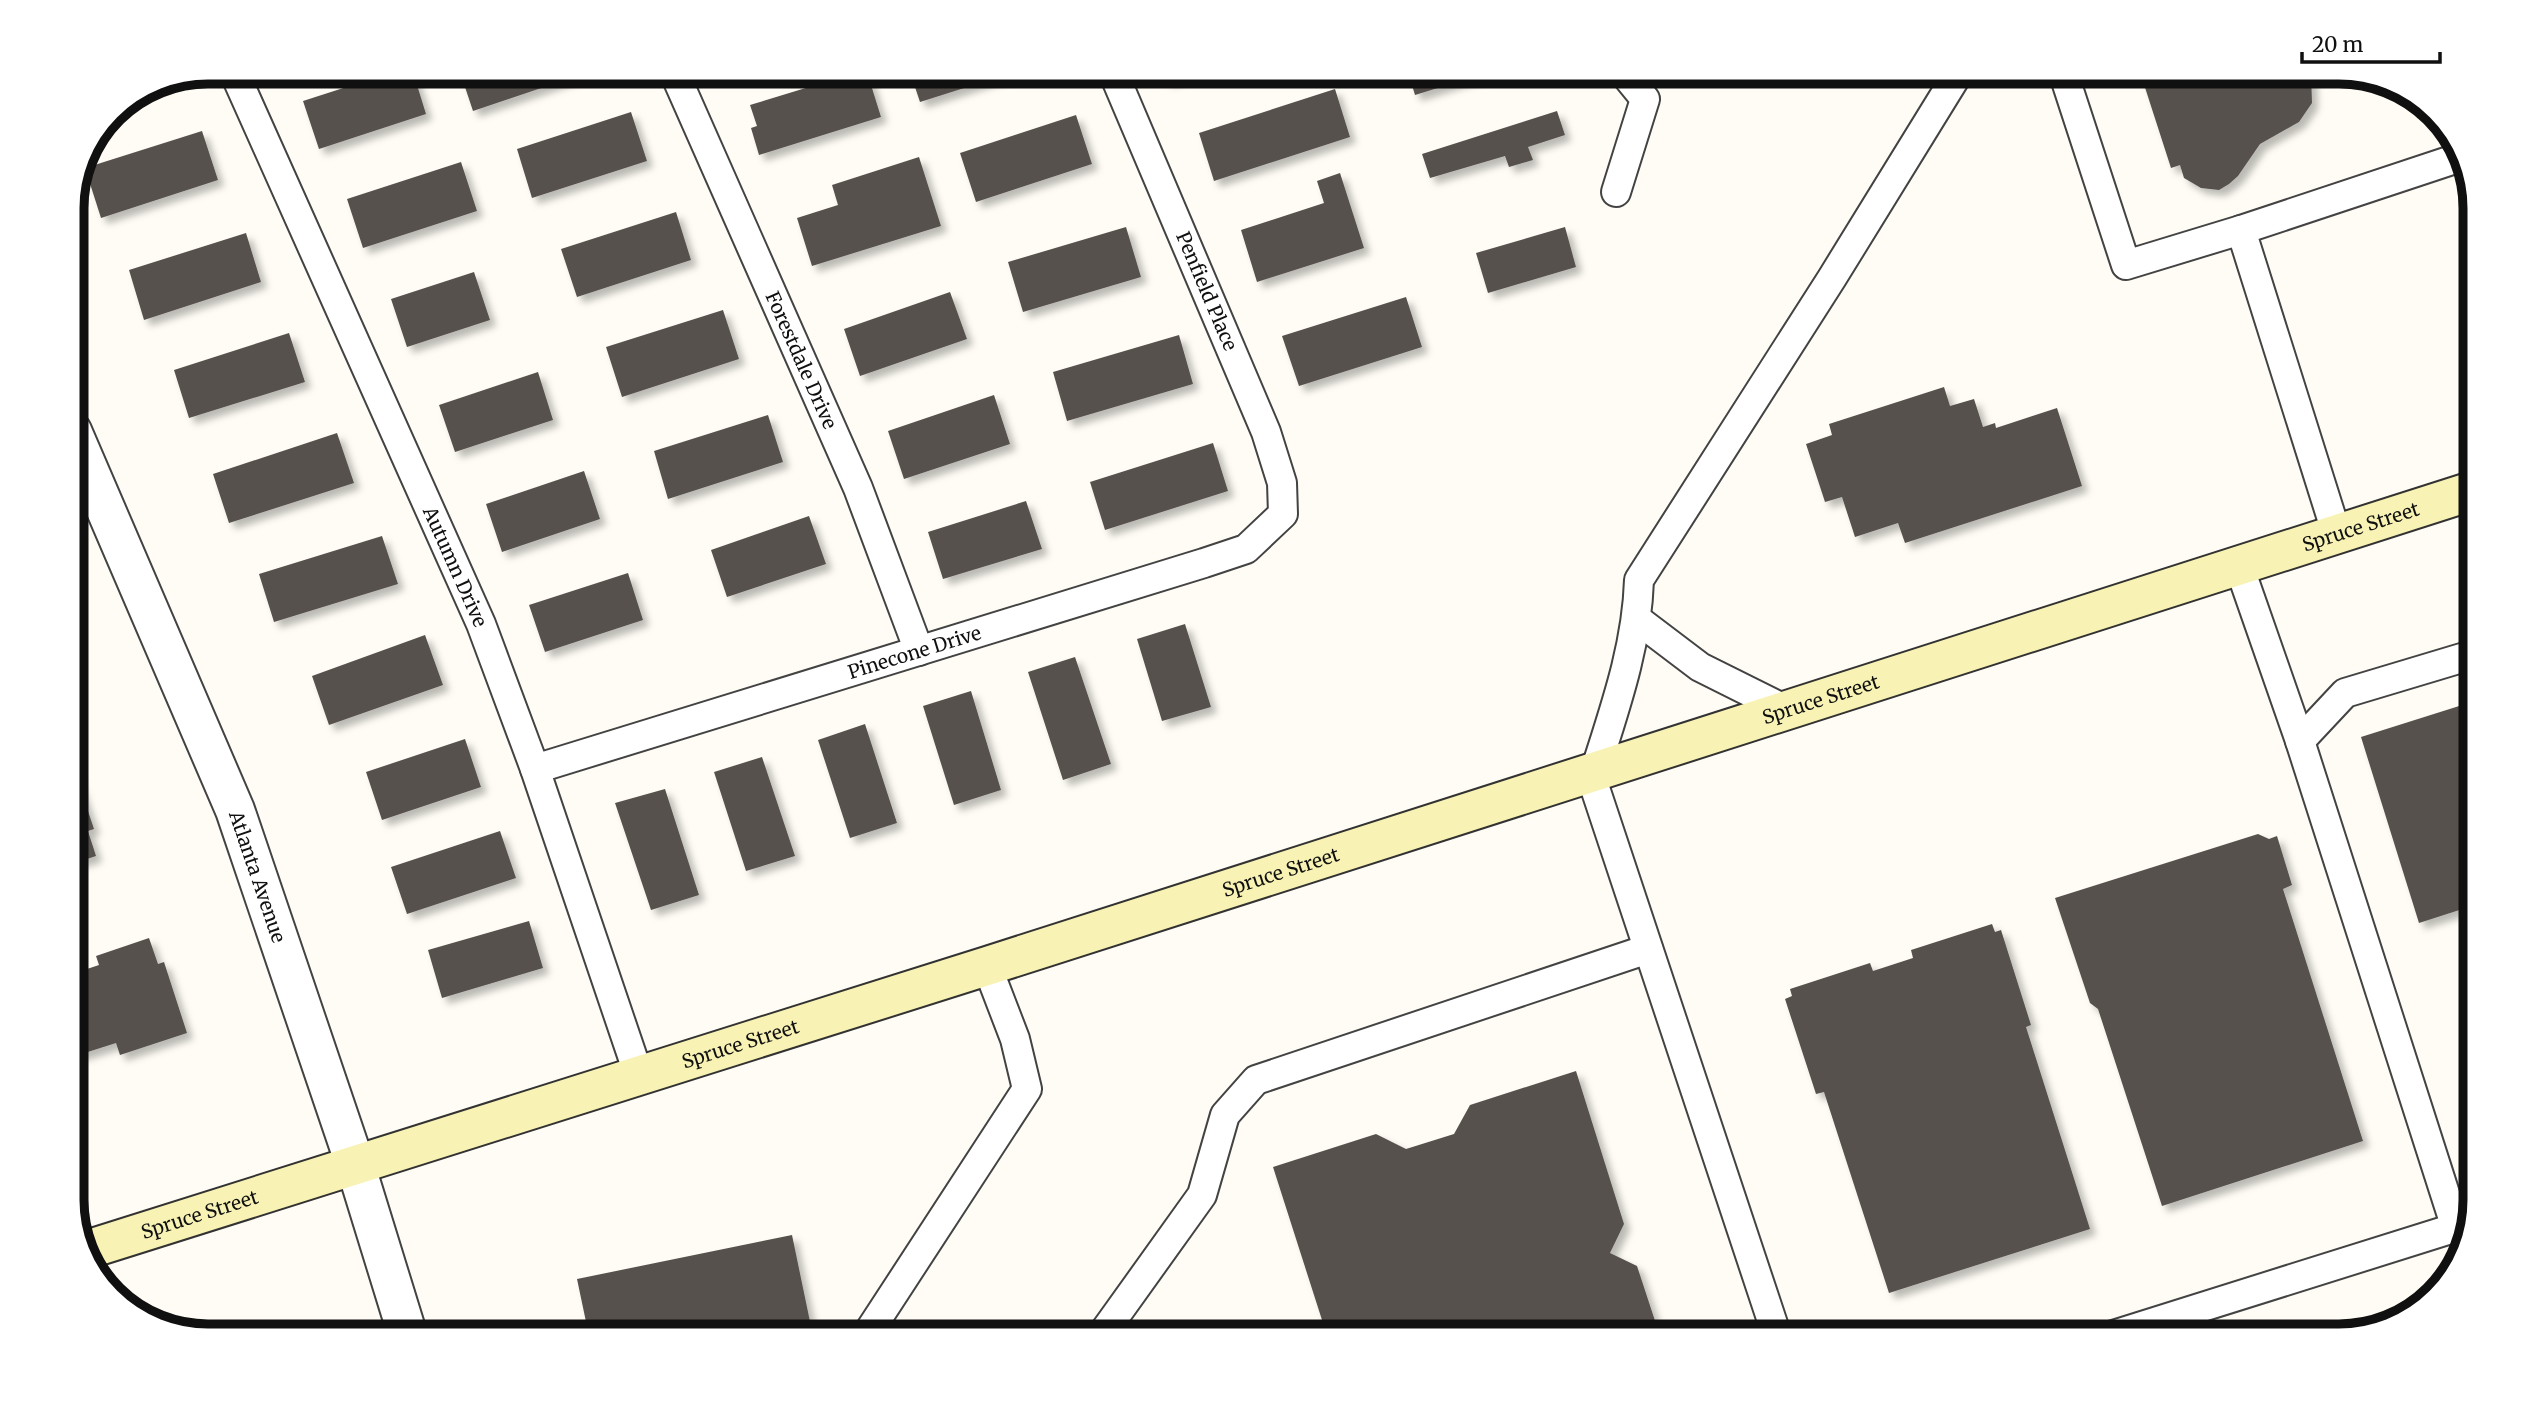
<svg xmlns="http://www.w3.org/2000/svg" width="2547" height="1408" viewBox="0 0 2547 1408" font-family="Merriweather,serif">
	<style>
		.building { fill: #57514d; filter: url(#shadow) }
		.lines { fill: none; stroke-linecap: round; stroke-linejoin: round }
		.service-casing { stroke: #434343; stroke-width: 32 }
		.minor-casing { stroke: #434343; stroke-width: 42 }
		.secondary-casing { stroke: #323232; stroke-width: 42 }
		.service { stroke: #fff; stroke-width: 28 }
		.minor { stroke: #fff; stroke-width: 38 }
		.secondary { stroke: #f8f3b5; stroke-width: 38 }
		.labels { text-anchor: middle; stroke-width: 7; stroke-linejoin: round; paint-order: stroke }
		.street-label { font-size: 19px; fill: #101010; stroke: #fff }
		.rim { fill: none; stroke: #101010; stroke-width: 9 }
	</style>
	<defs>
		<filter id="shadow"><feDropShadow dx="6" dy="6" stdDeviation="3.5" flood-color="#0004"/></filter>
	</defs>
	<rect width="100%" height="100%" fill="#fefcf4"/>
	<!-- building -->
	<path class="building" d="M393,72h20l13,42 -107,35 -16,-48z
		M460,72h129l-116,39z
		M858,72h9l14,45 -122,38 -8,-27 6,-2 -7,-21z
		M910,72h105l-95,30z
		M1163,72h31l-27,9z
		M1408,72h82l-75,23z
		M2140,72h171l1,31 -13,19 -39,22 -22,32 -9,8 -10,6 -18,-2 -17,-10 -4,-13 -9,3z
		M1335,89l15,48 -136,44 -15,-48z
		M1557,111l8,24 -37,12 5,13 -24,7 -4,-11 -75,22 -8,-24z
		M631,112l16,49 -115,37 -15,-49z
		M1076,115l16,49 -116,38 -16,-49z
		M202,131l16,49 -117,38 -16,-50z
		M919,157l22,69 -129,40 -15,-48 41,-13 -6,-20z
		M461,162l16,49 -114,37 -16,-49z
		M1340,173l24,75 -107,34 -16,-52 83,-27 -7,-22z
		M676,212l15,48 -114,37 -16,-48z
		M1126,227l15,50 -118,35 -15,-50z
		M1565,227l11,40 -88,26 -12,-40z
		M246,233l15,49 -117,38 -15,-50z
		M474,272l16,48 -83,27 -16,-48z
		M950,292l17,47 -107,37 -16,-47z
		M1406,297l16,50 -123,39 -17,-50z
		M723,310l16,49 -117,38 -16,-50z
		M289,333l16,49 -116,36 -15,-48z
		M1179,335l14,49 -126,37 -14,-49z
		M538,372l15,48 -98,32 -16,-47z
		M1944,387l6,19 24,-7 9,28 12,-4 1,5 61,-20 25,78 -177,57 -7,-20 -43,14 -13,-40 -17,5 -19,-58 26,-9 -3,-11z
		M994,395l16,49 -106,35 -16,-48z
		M768,415l15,47 -115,37 -14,-48z
		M337,433l17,50 -125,40 -16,-49z
		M1213,443l15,48 -123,39 -15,-48z
		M584,471l16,48 -98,33 -16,-48z
		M1026,501l16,48 -99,30 -15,-47z
		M809,516l17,48 -99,33 -16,-47z
		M382,536l16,48 -124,38 -15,-48z
		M628,573l15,47 -98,32 -16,-47z
		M1185,624l26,83 -49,14 -25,-82z
		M425,635l18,50 -114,40 -17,-49z
		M1075,657l36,107 -48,16 -35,-108z
		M971,691l30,99 -47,15 -31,-99z
		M2475,701v204l-56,18 -58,-186z
		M865,724l32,99 -47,15 -32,-98z
		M465,739l16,48 -99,33 -16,-48z
		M762,757l33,99 -49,15 -32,-99z
		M72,763l22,66 -6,2 8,25 -24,8z
		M665,789l34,106 -48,15 -36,-107z
		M500,831l16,47 -109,36 -16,-47z
		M2258,834l11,5 8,-3 15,49 -9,4 80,252 -201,65 -64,-197 -8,-6 -35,-105z
		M529,921l14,47 -101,30 -14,-48z
		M1992,924l3,8 6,-2 30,95 -5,2 64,202 -201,64 -65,-201 -8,2 -31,-95 7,-3 -2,-7 80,-26 3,8 40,-13 -2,-8z
		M149,938l9,26 6,-2 23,71 -67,22 -4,-12 -44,14v-83l27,-9 -3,-9z
		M1576,1071l48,153 -14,29 27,13 23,70h-310l-28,-16 -49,-153 103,-33 30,15 48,-15 16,-29z
		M792,1235l21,101h-224l-12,-57z"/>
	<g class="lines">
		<!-- service casing -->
		<g class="service-casing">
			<g id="service">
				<path id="s1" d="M234,72l247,552 54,145 104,307"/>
				<path id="s2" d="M674,72l184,416 61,163"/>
				<path d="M2063,72l63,193 115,-35"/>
				<path d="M1616,192l29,-93 -22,-27"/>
				<path d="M2337,535l-96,-305 214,-71 4,-7"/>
				<path d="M2239,566l61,175 156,487"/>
				<path d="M1638,620l62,47 86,43"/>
				<path d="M2300,741l45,-48 130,-39"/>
				<path id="s3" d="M535,769l669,-206 42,-14 37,-35 -1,-31 -16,-51 -153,-360"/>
				<path d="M1595,771c20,-63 42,-125 44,-191l193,-302 127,-206"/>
				<path d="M1590,773l187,563"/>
				<path d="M866,1336l161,-247 -12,-50 -28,-73"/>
				<path d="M1101,1336l101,-141 23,-80 31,-35 392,-131"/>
				<path d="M2110,1336l360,-113"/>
			</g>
		</g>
		<!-- minor casing -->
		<g class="minor-casing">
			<g id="minor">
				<path id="s4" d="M72,431l163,379 120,354 53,172"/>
			</g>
		</g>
		<!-- secondary casing -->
		<g class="secondary-casing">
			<g id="secondary">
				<path id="s5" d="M86,1250l901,-284 1488,-476"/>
			</g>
		</g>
		<!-- service -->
		<use href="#service" class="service"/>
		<!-- minor -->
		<use href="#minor" class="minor"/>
		<!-- secondary -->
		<use href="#secondary" class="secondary"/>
	</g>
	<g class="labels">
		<!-- street labels -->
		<g class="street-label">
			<text transform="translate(1207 291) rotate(67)" y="7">Penfield Place</text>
			<text dy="7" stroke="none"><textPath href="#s2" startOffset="315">Forestdale Drive</textPath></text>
			<text dy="7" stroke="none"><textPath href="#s5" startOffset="2387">Spruce Street</textPath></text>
			<text dy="7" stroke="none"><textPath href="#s1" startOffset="542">Autumn Drive</textPath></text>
			<text dy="7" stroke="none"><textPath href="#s3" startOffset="397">Pinecone Drive</textPath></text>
			<text dy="7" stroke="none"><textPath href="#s5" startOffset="1820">Spruce Street</textPath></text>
			<text dy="7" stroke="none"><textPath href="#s5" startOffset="1253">Spruce Street</textPath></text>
			<text dy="7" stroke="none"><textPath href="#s4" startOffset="483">Atlanta Avenue</textPath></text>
			<text dy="7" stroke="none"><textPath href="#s5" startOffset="686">Spruce Street</textPath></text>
			<text dy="7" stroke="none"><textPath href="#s5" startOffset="119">Spruce Street</textPath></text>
		</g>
	</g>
	<!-- crop -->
	<path d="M0 0H2547V1408H0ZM208 84H2339A124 124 0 0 1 2463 208V1200A124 124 0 0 1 2339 1324H208A124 124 0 0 1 84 1200V208A124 124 0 0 1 208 84Z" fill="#fff" fill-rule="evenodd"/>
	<path class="rim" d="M208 84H2339A124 124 0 0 1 2463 208V1200A124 124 0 0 1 2339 1324H208A124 124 0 0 1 84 1200V208A124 124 0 0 1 208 84Z"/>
	<!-- scale -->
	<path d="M2302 52v10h138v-10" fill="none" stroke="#101010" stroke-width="3.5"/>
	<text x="2312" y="52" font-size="21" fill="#101010" stroke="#ffffff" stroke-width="5" paint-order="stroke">20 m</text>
</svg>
